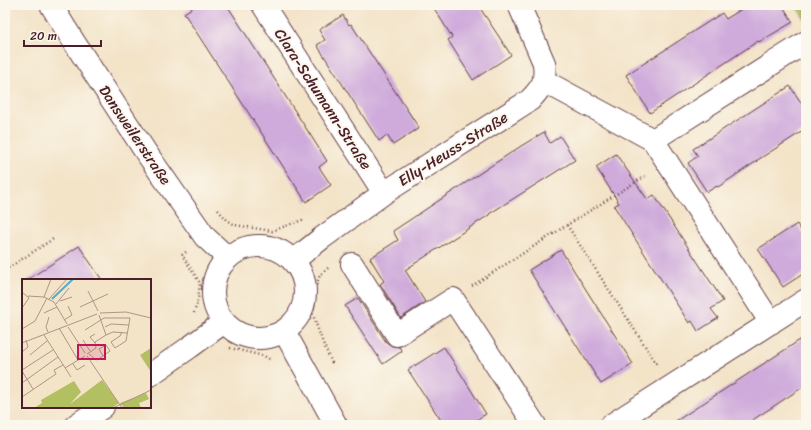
<svg xmlns="http://www.w3.org/2000/svg" width="811" height="430" viewBox="0 0 811 430" font-family="Sriracha,sans-serif">
	<style>
		.green { fill: #b2c062; stroke: #7e7046 }
		.building { fill: #cfabdb }
		.lines { fill: none; stroke-linecap: round; stroke-linejoin: round }
		.minor-casing { stroke: #633c42; stroke-width: 24 }
		.secondary-casing { stroke: #633c42; stroke-width: 24 }
		.path { stroke: #633c42; stroke-width: 2.5; stroke-dasharray: 1 3; stroke-linecap: butt }
		.minor { stroke: #fff; stroke-width: 22 }
		.secondary { stroke: #fff; stroke-width: 22 }
		.labels { text-anchor: middle; stroke-width: 4; stroke-linejoin: round; paint-order: stroke }
		.street-label { font-size: 15px; fill: #4a1f2b; stroke: #fbf7ec }
		.inset-river { fill: none; stroke: #4daecc; stroke-width: 2 }
		.inset-road { fill: none; stroke: #af9589; stroke-width: 1 }
		.view { fill: #c2185b; fill-opacity: 0.15; stroke: #c2185b; stroke-width: 2 }
		.inset-edge { fill: none; stroke: #4a1f2b; stroke-width: 2 }
	</style>
	<rect width="100%" height="100%" fill="#fbf7ec"/>
	<filter id="ink" filterUnits="userSpaceOnUse"><feTurbulence type="fractalNoise" baseFrequency=".025" numOctaves="2"/><feDisplacementMap in="SourceGraphic" scale="8" xChannelSelector="R" yChannelSelector="G"/><feConvolveMatrix kernelMatrix="1 2 1 2 8 2 1 2 1" color-interpolation-filters="sRGB"/></filter>
	<filter id="wash" filterUnits="userSpaceOnUse"><feTurbulence type="fractalNoise" baseFrequency=".012" numOctaves="4" result="noise"/><feDisplacementMap in="SourceGraphic" scale="16" xChannelSelector="R" yChannelSelector="G"/><feGaussianBlur stdDeviation="0.9" result="paint"/><feColorMatrix in="noise" values="0 0 0 0 0 0 0 0 0 0 0 0 0 0 0 0 0 1.4 0 .05"/><feComposite in="paint" operator="in"/></filter>
	<g filter="url(#wash)">
		<rect width="100%" height="100%" fill="#f3e3c7"/>
		<!-- green -->
		<path class="green" d="M795,5h11v16z"/>
		<g id="blocks">
			<!-- building -->
			<path class="building" d="M197,5h30l100,156 -8,6 12,18 -25,17 -122,-189z
				M432,5h46l33,50 -38,25 -25,-40 4,-3z
				M748,5h34l11,17 -34,20 -1,-1 -108,72 -24,-38 96,-62 4,6z
				M343,15l6,10 2,-1 68,104 -26,17 -6,-10 -8,6 -62,-96 8,-5 -6,-10z
				M790,86l16,24v19l-50,32h1l-39,26 -1,-1 -10,6 -19,-29 10,-7 -5,-7z
				M544,132l6,11 10,-7 15,24 -86,54v1l-84,55 20,32 -24,16 -21,-34 4,-3 -14,-23 28,-18 -5,-9 128,-85z
				M616,154l31,45 7,-4 69,106 -12,8 7,9 -20,13 -6,-10 -3,2 -75,-117 5,-3 -23,-36z
				M797,224l9,14v34l-23,15 -25,-38z
				M79,246l23,34h-75z
				M561,250l72,114 -32,20 -72,-114z
				M358,298l28,44 6,4 7,1 3,4 -19,13 -38,-58z
				M806,336v49l-61,40h-75z
				M444,347l42,67 -18,11h-24l-36,-55z"/>
		</g>
	</g>
	<g filter="url(#ink)">
		<use href="#blocks" fill-opacity="0" stroke="#633c42" stroke-width="1"/>
		<g class="lines">
			<!-- minor casing -->
			<g class="minor-casing">
				<path id="minor" d="M263,5l121,188
					M544,81l109,59
					M293,261l29,-23 62,-45 146,-93c13,-14 16,-18 14,-37l-25,-58
					M352,264l45,71 56,-36 82,126
					M771,323l-118,-183 153,-98
					M150,375l40,-28 34,-25
					M76,425l27,-18
					M611,425l195,-125"/>
			</g>
			<!-- secondary casing -->
			<g class="secondary-casing">
				<path id="secondary" d="M51,5l23,37 71,109 60,86 23,21
					M213 292a46 46 0 1 1 92 0a46 46 0 1 1-92 0Z
					M284,331l52,94"/>
			</g>
			<!-- path -->
			<path class="path" d="M218,210l9,10 8,5 37,6 33,-12
				M567,225l91,141
				M186,252l-4,3 18,28 -2,17 -4,13
				M328,268l-8,7 -11,29 14,39 9,20
				M5,270l48,-31
				M472,286l95,-61 80,-50
				M230,348l34,8 7,4"/>
			<!-- minor -->
			<use href="#minor" class="minor"/>
			<!-- secondary -->
			<use href="#secondary" class="secondary"/>
		</g>
	</g>
	<g class="labels">
		<!-- street labels -->
		<g class="street-label">
			<text transform="translate(323 99) rotate(57)" y="5">Clara-Schumann-Straße</text>
			<text transform="translate(135 135) rotate(56)" y="5">Dansweilerstraße</text>
			<text transform="translate(453 149) rotate(-32)" y="5">Elly-Heuss-Straße</text>
		</g>
	</g>
	<!-- overview -->
	<g transform="translate(22 279)">
		<rect width="129" height="129" fill="#f3e3c7"/>
		<path d="M129,69v24l-11,-17zM80,101l17,23 -7,5h-78l8,-5 -1,-3 33,-19 7,11 -11,12zM124,114l3,6 -10,4 2,5h-17l-4,-5z" fill="#b2c062"/>
		<path class="inset-river" d="M30,20l21,-20"/>
		<path class="inset-road" d="M66,12l10,20M0,13l7,6 -7,10M6,17l16,1 10,5 13,22M22,18l7,-18M27,20l18,-20M38,22l12,-4M34,25l13,-16M58,28l28,-13M22,34l13,-6M78,34l26,-1 25,6M77,36l7,20M42,41l8,-5 -4,-9M44,47l31,-12M46,48l17,26M83,48l6,-3 18,1M37,49l19,32M0,50l13,-8 12,-23M63,51l19,-12h26l-4,23 -11,7 -4,-6 9,-6 2,-4M26,53l-2,-5 3,-10M22,56l27,42M61,61l7,11M0,64l44,-17M73,64l-5,-6 5,-3M0,73l6,-5 -2,-7M65,75l9,-6 -1,-6 11,-7 7,-3 14,1M67,75l7,6 4,-2 10,-7 -4,-6 -7,4 4,7M8,76l17,-14M65,77l35,52M51,85l4,6 8,-5M43,89l20,-12M0,91l31,-20M0,92l11,18M0,104l36,-26M0,118l34,-23 -2,-4 9,-5M91,129l38,-18"/>
		<path class="view" d="M56,66h27v14h-27z"/>
		<rect width="129" height="129" class="inset-edge"/>
	</g>
	<!-- margin -->
	<rect width="811" height="430" fill="none" stroke="#fbf7ec" stroke-width="20"/>
	<!-- scale -->
	<path d="M24 40v6h77v-6" fill="none" stroke="#4a1f2b" stroke-width="2"/>
	<text x="30" y="40" font-size="12" fill="#4a1f2b" stroke="#fbf7ec" stroke-width="3" paint-order="stroke">20 m</text>
</svg>
